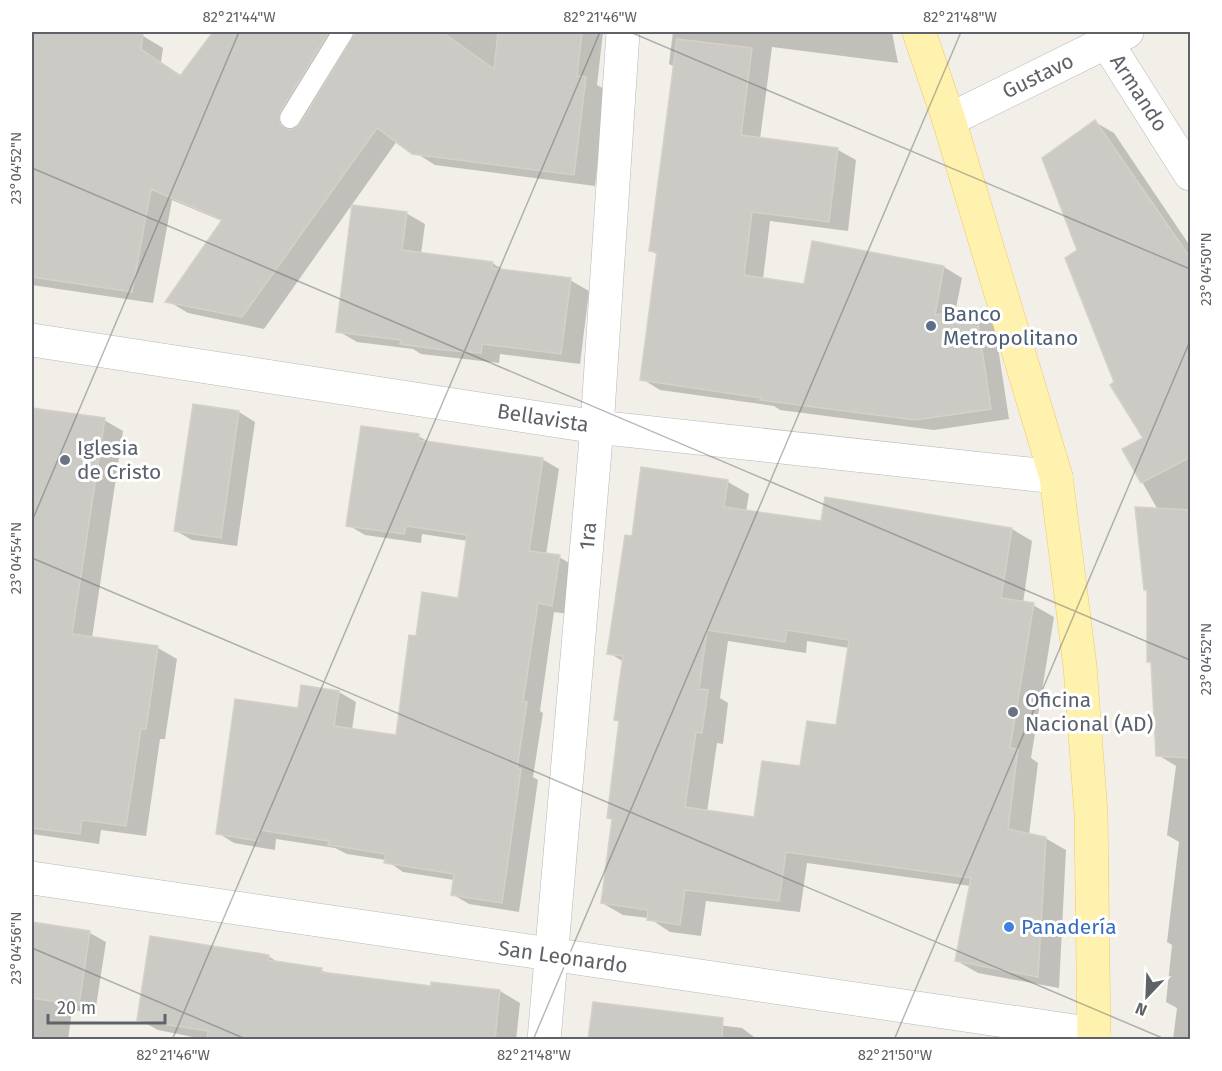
<svg xmlns="http://www.w3.org/2000/svg" width="1222" height="1071" viewBox="0 0 1222 1071" font-family="'Fira Sans',sans-serif">
	<style>
		.shadow { fill: #0003; fill-rule: evenodd }
		.building { fill: #cccac5; stroke: #d6d1c6; stroke-width: 1.5; fill-rule: evenodd }
		.lines { fill: none; stroke-linecap: round; stroke-linejoin: round }
		.service-casing { stroke: #b5b8bc; stroke-width: 21 }
		.minor-casing { stroke: #b5b8bc; stroke-width: 34 }
		.tertiary-casing { stroke: #b5b8bc; stroke-width: 34 }
		.primary-casing { stroke: #f2c960; stroke-width: 34 }
		.service { stroke: #fff; stroke-width: 20 }
		.minor { stroke: #fff; stroke-width: 33 }
		.tertiary { stroke: #fff; stroke-width: 33 }
		.primary { stroke: #fff2af; stroke-width: 33 }
		.ticks { fill: none; stroke: #5f6368; stroke-width: 1.5; stroke-opacity: 0.45 }
		.service-dot { fill: #5c6f8a; stroke: #fff; stroke-width: 2 }
		.worship-dot { fill: #6b7280; stroke: #fff; stroke-width: 2 }
		.shop-dot { fill: #3f7fe0; stroke: #fff; stroke-width: 2 }
		.labels { text-anchor: middle; stroke-width: 6; stroke-linejoin: round; paint-order: stroke }
		.street-label { font-size: 21px; fill: #5f6368; stroke: #fff }
		.service-label { font-size: 21px; fill: #4e5e75; stroke: #fff; text-anchor: start }
		.worship-label { font-size: 21px; fill: #5b616d; stroke: #fff; text-anchor: start }
		.shop-label { font-size: 21px; fill: #366cbe; stroke: #fff; text-anchor: start }
		.neatline { fill: none; stroke: #5f6368; stroke-width: 2 }
		.ticks-label { font-size: 15px; text-anchor: middle; fill: #5f6368 }
	</style>
	<rect width="100%" height="100%" fill="#f1efe8"/>
	<!-- shadow -->
	<path class="shadow" d="M32,32h93l18,4 20,12 -2,14 21,14 33,-44h388l-6,53 9,5 -11,96 -160,-21 -38,-24 -133,188 -76,-16 -20,-12 54,-80 -50,-21 -19,103 -121,-18z
		M673,32h219l6,31 -126,-16 -12,92 78,11 18,10 -8,71 -78,-10 -7,58 42,6 139,-18 18,11 -7,35 21,-3 18,11 15,98 -75,11 -154,-20 -6,-4 -114,-16 -18,-11 16,-124 -8,-5 25,-183 -6,-3z
		M1095,122l19,11 76,113v794h-17l4,-32 -11,-6 6,-57 -5,-3 12,-100 -12,-7 9,-69 -18,-11 -5,-92 -4,-2 9,-151 -34,-60 21,-12 -29,-55 -37,-132z
		M406,213l19,11 -4,30 71,9 15,9 63,8 19,11 -9,73 -80,-10 -1,9 -78,-9 -8,-5 -56,-7 -19,-11z
		M32,409l72,11 19,11 -31,207 66,10 19,11 -12,80h-5l-14,97 -45,-6 -2,14 -67,-10z
		M239,412l16,10 -18,124 -45,-6 -16,-9z
		M418,436l13,7 111,16 17,10 -13,86 13,2 17,10 -7,47 -15,-2 -14,99 3,2 -10,64 5,3 -19,132 -50,-8 -17,-10 2,-14 -51,-8 -17,-12 -39,-6 -12,-6 -59,-9 -1,11 -41,-7 -16,-10 81,-123 4,-23 36,5 17,10 -4,28 45,7 62,-138 9,-58 -46,-7 -1,9 -56,-8 -17,-10z
		M728,482l21,12 -3,18 76,10 190,7 20,12 -9,62 10,2 21,12 -23,141 7,5 -9,72 16,3 21,12 -7,138 -81,-15 -21,-12 14,-75 -164,-23 -7,49 -94,-11 -5,35 -31,-4 -21,-14 -26,-3 -21,-12 12,-82 -6,-4 12,-95 -4,-3 8,-57 -15,-9 24,-116zM728,641l78,12 1,-12 42,7 -12,79 -82,92 -48,-7 10,-69 6,1 5,-41 -8,-5z
		M32,922l58,11 16,9 -11,71 -23,-3 -4,30h-36z
		M268,956l13,8 40,6 10,5 101,12 68,4 20,12 -4,37h-308l-50,-10 -20,-11z
		M710,1024l32,4 16,12h-168z"/>
	<!-- building -->
	<path class="building" d="M32,32h92l19,2 -2,15 39,27 33,-44h116l-49,80v12l10,6 10,-6 55,-92h87l52,37 4,-37h84l-5,44 9,1 -12,98 -162,-21 -35,-26 -135,189 -77,-15 57,-82 -71,-31 -19,103 -100,-15z
		M677,39l75,9 -11,87 97,13 -9,74 -77,-10 -8,63 60,9 8,-43 132,25 -9,49 41,-6 15,100 -76,11 -155,-20 1,-2 -121,-18 17,-128 -8,-1z
		M1095,120l96,139v198l-50,26 -19,-34 21,-11 -33,-53 4,-3 -49,-124 12,-8 -35,-92z
		M352,205l55,7 -5,38 91,12 -1,6 79,10 -10,76 -79,-10 -1,9 -37,-3 -44,-6 1,-4 -65,-8z
		M193,404l46,7 -18,127 -47,-7z
		M32,408l73,10 -33,216 86,12 -12,83h-5l-15,97 -44,-6 -2,14 -48,-6z
		M361,426l58,8 -1,6 125,18 -14,93 31,4 -8,51 -14,-3 -15,99h4l-10,66 4,1 -19,134 -51,-8 3,-21 -70,-11 2,-9 -58,-9 1,-4 -69,-11 -2,11 -42,-7 19,-135 63,9 3,-23 38,6 -5,35 62,9 13,-100 7,1 6,-44 36,6 9,-63 -61,-9 -2,8 -58,-8z
		M641,467l87,13 -4,27 97,14 4,-24 187,31 -11,70 33,5 -24,145 8,1 -10,80 38,8 -8,140 -83,-16 16,-83 -185,-26 -7,49 -94,-11 -5,35 -33,-5 1,-10 -47,-7 11,-84 -5,-1 12,-97 -5,-1 9,-64 -16,-2 18,-119 7,1zM707,630l78,12 2,-12 62,10 -13,85 -29,-4 -7,45 -38,-5 -8,56 -69,-10 11,-75 6,1 6,-43 -9,-1z
		M1135,507l56,3v248l-35,-2 -5,-94h-4v-72h-3z
		M32,922l58,9 -11,74 -47,-7z
		M150,936l119,19 -1,5 54,8 -1,4 110,14v-4l69,8 -5,50h-288l1,-9 -71,-11z
		M593,1002l130,16 -1,22h-134z"/>
	<g class="lines">
		<!-- service casing -->
		<g class="service-casing">
			<path id="service" d="M290,118l53,-86"/>
		</g>
		<!-- minor casing -->
		<g class="minor-casing">
			<path id="minor" d="M1107,43l83,131
				M949,120l178,-88
				M32,340l565,87 459,50
				M544,1040l53,-613 26,-395"/>
		</g>
		<!-- tertiary casing -->
		<g class="tertiary-casing">
			<path id="tertiary" d="M32,878l1062,156"/>
		</g>
		<!-- primary casing -->
		<g class="primary-casing">
			<path id="primary" d="M919,32l30,88 107,357 24,189 11,148 3,226"/>
		</g>
		<!-- service -->
		<use href="#service" class="service"/>
		<!-- minor -->
		<use href="#minor" class="minor"/>
		<!-- tertiary -->
		<use href="#tertiary" class="tertiary"/>
		<!-- primary -->
		<use href="#primary" class="primary"/>
	</g>
	<!-- ticks -->
	<path class="ticks" d="M630,32l560,237M32,168l1158,492M32,521l207,-489M32,558l1135,482M32,948l216,92M172,1040l428,-1008M533,1040l428,-1008M894,1040l296,-699"/>
	<!-- markers -->
	<circle class="service-dot" cx="931" cy="326" r="6"/>
	<g class="worship-dot">
		<circle cx="65" cy="460" r="6"/>
		<circle cx="1013" cy="712" r="6"/>
	</g>
	<circle class="shop-dot" cx="1009" cy="927" r="6"/>
	<g class="labels">
		<!-- street labels -->
		<g class="street-label">
			<text transform="translate(1038 76) rotate(-26)" y="7">Gustavo</text>
			<text transform="translate(1139 93) rotate(57)" y="7">Armando</text>
			<text transform="translate(543 418) rotate(9)" y="7">Bellavista</text>
			<text transform="translate(588 536) rotate(-85)" y="7">1ra</text>
			<text transform="translate(563 957) rotate(8)" y="7">San Leonardo</text>
		</g>
		<!-- service labels -->
		<g class="service-label">
			<text x="943" y="321">Banco<tspan x="943" dy="24">Metropolitano</tspan></text>
		</g>
		<!-- worship labels -->
		<g class="worship-label">
			<text x="77" y="455">Iglesia<tspan x="77" dy="24">de Cristo</tspan></text>
			<text x="1025" y="707">Oficina<tspan x="1025" dy="24">Nacional (AD)</tspan></text>
		</g>
		<!-- shop labels -->
		<g class="shop-label">
			<text x="1021" y="934">Panadería</text>
		</g>
	</g>
	<!-- border -->
	<rect width="1222" height="1071" fill="none" stroke="#ffffff" stroke-width="66"/>
	<!-- north arrow -->
	<g transform="translate(1147 996) rotate(203)" stroke="#ffffff" stroke-width="4.5" paint-order="stroke">
	<path d="M0-4.5L10 22L0 15L-10 22Z" fill="#5f6368"/>
	<text y="-9" font-size="16" font-weight="bold" text-anchor="middle" fill="#5f6368">N</text>
	</g>
	<!-- scale -->
	<path d="M48 1014v9h117v-9" fill="none" stroke="#5f6368" stroke-width="3"/>
	<text x="57" y="1014" font-size="18" fill="#5f6368" stroke="#ffffff" stroke-width="4.5" paint-order="stroke">20 m</text>
	<rect x="33" y="33" width="1156" height="1005" class="neatline"/>
	<g class="ticks-label">
		<text x="239" y="22">82°21'44"W</text>
		<text x="600" y="22">82°21'46"W</text>
		<text x="960" y="22">82°21'48"W</text>
		<text transform="translate(16 168) rotate(-90)" y="5">23°04'52"N</text>
		<text transform="translate(1206 269) rotate(-90)" y="5">23°04'50"N</text>
		<text transform="translate(16 558) rotate(-90)" y="5">23°04'54"N</text>
		<text transform="translate(1206 659) rotate(-90)" y="5">23°04'52"N</text>
		<text transform="translate(16 948) rotate(-90)" y="5">23°04'56"N</text>
		<text x="173" y="1060">82°21'46"W</text>
		<text x="534" y="1060">82°21'48"W</text>
		<text x="895" y="1060">82°21'50"W</text>
	</g>
</svg>
